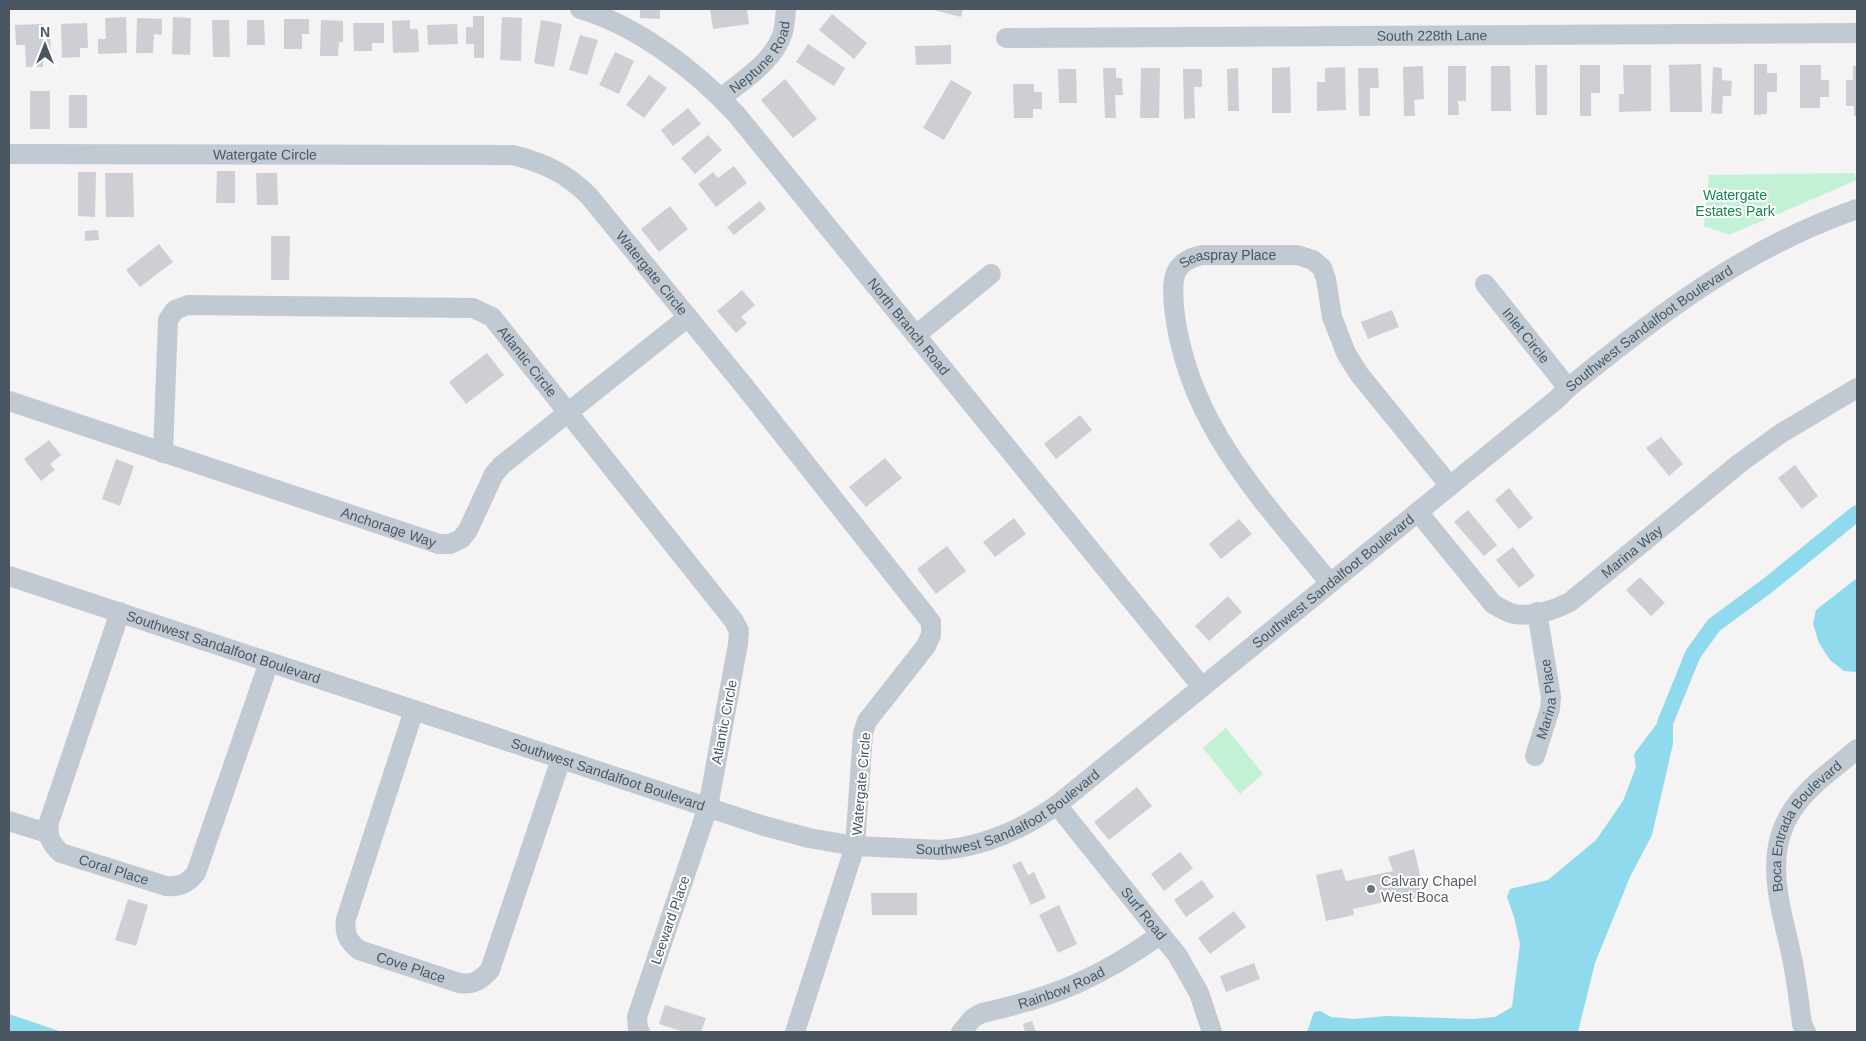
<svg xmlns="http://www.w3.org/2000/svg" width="1866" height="1041" viewBox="0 0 1866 1041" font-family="Arial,sans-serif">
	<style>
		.green { fill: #c3f1d5 }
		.water { fill: #90daee }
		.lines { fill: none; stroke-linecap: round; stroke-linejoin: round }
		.canal { stroke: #90daee; stroke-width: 16 }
		.building { fill: #cdcfd5 }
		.minor { stroke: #c1cad2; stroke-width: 20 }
		.worship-dot { fill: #6b7280; stroke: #fff; stroke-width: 2 }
		.labels { text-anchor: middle; stroke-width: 4; stroke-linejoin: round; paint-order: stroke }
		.street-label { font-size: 14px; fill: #4a5661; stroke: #fff }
		.park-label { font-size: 14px; fill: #17864f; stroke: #fff }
		.worship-label { font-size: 14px; fill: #5b616d; stroke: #fff; text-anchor: start }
	</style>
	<rect width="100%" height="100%" fill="#f5f3f3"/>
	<!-- green -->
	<path class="green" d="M1854,173l3,7 -128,55 -25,-9 5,-51z
		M1226,728l37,46 -23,20 -37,-46z"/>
	<!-- water -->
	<path class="water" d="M1857,578v94l-13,-1 -14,-11 -11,-17 -6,-19 3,-14z
		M1673,702v42l-21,91 -22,42 -35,86 -17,69h-271l7,-20 6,-1 11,6 23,2 33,-3 86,3 22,-2 17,-10 8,-63 -6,-27 -7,-20 3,-8 38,-9 48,-40 27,-39 13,-34 -2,-13z
		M9,1014l53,18h-53z"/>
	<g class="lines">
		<!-- canal -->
		<path class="canal" d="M1665,723l28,-69 21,-29 53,-39 90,-73"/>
	</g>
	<!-- building -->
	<path class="building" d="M640,9h20v10l-20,-1z
		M710,9h37l2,15 -36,5z
		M930,9h33l-2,8z
		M832,14l35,29 -13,16 -35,-29z
		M473,16h11v42h-10v-14h-8v-17h7z
		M126,17l1,36 -29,1v-15h8l-1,-21z
		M173,17l18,1 -1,37 -18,-1z
		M502,17l20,1 -1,43 -21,-1z
		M137,18l25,1v16l-8,-1 -1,19h-17z
		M284,19h25v15h-7v15h-18z
		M212,20h17l1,37h-17z
		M247,20h17l1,25h-18z
		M321,20l22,1v21h-4l-1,14h-18z
		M410,20v9h8l1,23 -26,1 -1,-32z
		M541,20l21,4 -8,43 -20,-4z
		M87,23l1,25h-8v9l-18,1 -1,-34z
		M353,23h31v20h-12v8h-18z
		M42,24v12l8,-1 1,18h-8v14h-17l-1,-22h-9l-1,-20z
		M457,24l1,20 -30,1 -1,-20z
		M580,35l18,5 -11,35 -18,-5z
		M808,44l37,24 -11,18 -38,-24z
		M951,45v19l-35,1 -1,-19z
		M615,52l19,9 -15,33 -20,-9z
		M1701,64l1,48h-32l-1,-47z
		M1754,64h13v9h10v19h-10v22l-13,1z
		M1535,65h12v50h-11z
		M1580,65h20v28h-9v23h-11z
		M1623,65h28v46l-32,1v-18h5z
		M1800,65h21v15h8v17h-9v11h-20z
		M1423,66l1,33 -10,1 1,16h-11l-1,-49z
		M1448,66h18v35h-8l1,14h-11z
		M1491,66h19l1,45h-20z
		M1853,66h4v50h-3v-10h-8v-26h7z
		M1290,67l1,46h-19v-45z
		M1345,67l1,43 -29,1v-29h8v-14z
		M1713,67l9,1v12l10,1 -1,15h-8l-1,18 -11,-1z
		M1103,68h13v10h6l1,17h-8l1,23h-11z
		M1141,68h19l-1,50h-19z
		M1238,68l1,43h-11l-1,-42z
		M1358,68h20l1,20h-9v28h-11z
		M1058,69h18l1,34h-18z
		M1183,69h19v18h-8l1,31 -11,1z
		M649,75l18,13 -23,30 -18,-13z
		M785,79l32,40 -24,19 -32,-38z
		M951,80l21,12 -28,48 -21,-12z
		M1013,84h21v8h8v17h-9v9h-19z
		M30,91h20v38h-20z
		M69,95h18v33h-18z
		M688,108l13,16 -28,22 -12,-16z
		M708,135l14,15 -27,24 -14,-16z
		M734,166l13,17 -31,24 -18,-23 15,-12 5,6z
		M217,171h18v32h-19z
		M78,172h18l-1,45 -17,-1z
		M105,173h28l1,44h-28z
		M256,173h21l1,32h-21z
		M760,201l6,8 -32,26 -7,-8z
		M670,206l18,23 -29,23 -18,-23z
		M98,230l1,10 -14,1v-10z
		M271,236h19l-1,44h-18z
		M159,244l14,18 -33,25 -14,-17z
		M742,290l13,15 -14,12 6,6 -11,10 -19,-22z
		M1392,310l7,17 -31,12 -7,-17z
		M487,353l17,22 -38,29 -17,-22z
		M1080,415l12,15 -36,29 -12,-15z
		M1661,437l22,27 -14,12 -23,-28z
		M49,440l12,15 -11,9 5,6 -14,11 -17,-22z
		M885,458l17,20 -36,29 -17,-20z
		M116,459l18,7 -14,40 -18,-7z
		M1795,465l23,31 -16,13 -24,-31z
		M1509,488l24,30 -14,11 -24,-29z
		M1468,510l29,35 -13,11 -30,-34z
		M1014,518l12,16 -31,23 -12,-15z
		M1239,519l13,15 -31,25 -12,-15z
		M947,546l19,25 -30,23 -19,-25z
		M1513,547l22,29 -16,12 -23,-28z
		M1640,577l25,26 -14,13 -25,-26z
		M1228,596l14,16 -33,29 -14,-15z
		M1137,787l15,19 -43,34 -15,-18z
		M1414,849l11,47 -27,7 -1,-4 -44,10 1,6 -28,6 -10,-46 26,-6 4,12 47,-10 -5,-14z
		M1180,852l13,16 -29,23 -13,-17z
		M1021,861l7,14 6,-3 12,26 -15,7 -19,-40z
		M1202,880l12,17 -28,20 -12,-17z
		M871,893h46v22h-45z
		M128,899l20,6 -12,41 -21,-6z
		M1059,905l18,39 -19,9 -19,-38z
		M1234,911l12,16 -36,27 -12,-16z
		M1254,963l6,16 -34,13 -6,-16z
		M665,1005l41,13 -5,14h-17l-25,-8z
		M1032,1021l4,11h-11l-2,-8z"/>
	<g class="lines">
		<!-- minor -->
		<g class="minor">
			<path id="s1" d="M580,9c58,17 115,61 156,105l466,573"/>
			<path id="s2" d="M1006,38l851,-5"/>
			<path id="s3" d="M721,98c23,-19 53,-36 62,-66 2,-7 2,-16 3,-23"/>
			<path id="s4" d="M9,154l504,1c31,8 53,18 76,41l156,191 186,235v13l-5,11 -59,75 -4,12 -8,113 -60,186"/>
			<path id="s5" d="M1485,284l83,104"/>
			<path d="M916,335l75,-61"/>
			<path id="s6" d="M9,401l430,143h11l11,-5 7,-9 26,-56 8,-9 186,-148"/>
			<path id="s7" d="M163,453l5,-133 7,-10 13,-5 285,3 19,9 242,304 5,10 -1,13 -30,163 -71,210 1,12 2,3"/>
			<path id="s8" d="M1418,512l75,92c7,4 14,9 22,10 17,3 40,-4 55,-12l170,-139 40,-29 77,-46"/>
			<path id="s9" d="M9,576l755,250 45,12 46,8 87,4c43,-4 79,-20 115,-45l500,-406 11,-11c91,-74 177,-140 289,-179"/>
			<path id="s10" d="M1330,583c-69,-85 -144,-161 -156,-276 -2,-27 -3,-45 28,-52h95l16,5 9,8 4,11 6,38 14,36 13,21 91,112"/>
			<path id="s11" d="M120,612l-71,210c-2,14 1,21 12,31l105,33c14,1 21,-2 30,-13l73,-211"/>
			<path id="s12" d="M414,710l-68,209c-2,15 2,22 13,31l100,33c14,2 21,-2 31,-13l71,-211"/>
			<path id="s13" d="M1535,756l15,-47 1,-12 -14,-85"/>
			<path id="s14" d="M1057,805l121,151 21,37 13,39"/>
			<path d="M9,821l38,12"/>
			<path id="s15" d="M961,1032l12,-14 9,-5c70,-15 120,-36 179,-79"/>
			<path id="s16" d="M1806,1032l-4,-8c-3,-21 -5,-41 -9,-61 -10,-52 -34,-109 3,-158 16,-22 41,-38 61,-56"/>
		</g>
	</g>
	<!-- markers -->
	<circle class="worship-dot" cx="1371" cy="889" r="5"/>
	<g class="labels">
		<!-- street labels -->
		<g class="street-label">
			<text dy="5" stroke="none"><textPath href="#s2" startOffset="426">South 228th Lane</textPath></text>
			<text dy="5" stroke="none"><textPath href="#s3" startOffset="58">Neptune Road</textPath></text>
			<text dy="5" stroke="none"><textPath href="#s4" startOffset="256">Watergate Circle</textPath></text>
			<text dy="5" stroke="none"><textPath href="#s10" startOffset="415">Seaspray Place</textPath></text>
			<text dy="5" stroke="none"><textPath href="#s4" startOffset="691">Watergate Circle</textPath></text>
			<text dy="5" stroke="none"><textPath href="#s1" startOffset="464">North Branch Road</textPath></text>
			<text dy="5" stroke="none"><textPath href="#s9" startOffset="1861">Southwest Sandalfoot Boulevard</textPath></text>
			<text dy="5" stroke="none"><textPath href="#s5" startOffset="66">Inlet Circle</textPath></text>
			<text dy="5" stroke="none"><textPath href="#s7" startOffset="522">Atlantic Circle</textPath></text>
			<text dy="5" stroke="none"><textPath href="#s6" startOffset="400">Anchorage Way</textPath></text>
			<text dy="5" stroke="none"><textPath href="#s8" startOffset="280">Marina Way</textPath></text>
			<text dy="5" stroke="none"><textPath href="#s9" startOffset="1456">Southwest Sandalfoot Boulevard</textPath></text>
			<text dy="5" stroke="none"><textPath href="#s9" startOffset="226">Southwest Sandalfoot Boulevard</textPath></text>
			<text dy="5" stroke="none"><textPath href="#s13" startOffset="59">Marina Place</textPath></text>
			<text transform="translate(724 722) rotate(-79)" y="5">Atlantic Circle</text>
			<text dy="5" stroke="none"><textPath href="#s9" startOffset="631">Southwest Sandalfoot Boulevard</textPath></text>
			<text transform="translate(861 784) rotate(-85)" y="5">Watergate Circle</text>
			<text dy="5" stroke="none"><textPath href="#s9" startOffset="1051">Southwest Sandalfoot Boulevard</textPath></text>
			<text dy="5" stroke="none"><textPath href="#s16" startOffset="219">Boca Entrada Boulevard</textPath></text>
			<text dy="5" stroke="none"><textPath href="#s11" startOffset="312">Coral Place</textPath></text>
			<text dy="5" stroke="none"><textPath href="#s14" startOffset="139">Surf Road</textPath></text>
			<text transform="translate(670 920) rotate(-71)" y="5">Leeward Place</text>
			<text dy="5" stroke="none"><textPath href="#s12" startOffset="310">Cove Place</textPath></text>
			<text dy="5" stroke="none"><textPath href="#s15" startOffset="112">Rainbow Road</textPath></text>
		</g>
		<!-- park labels -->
		<g class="park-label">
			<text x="1735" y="200">Watergate<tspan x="1735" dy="16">Estates Park</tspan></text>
		</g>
		<!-- worship labels -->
		<g class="worship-label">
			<text x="1381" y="886">Calvary Chapel<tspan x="1381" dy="16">West Boca</tspan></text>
		</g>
	</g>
	<!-- border -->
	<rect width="1866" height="1041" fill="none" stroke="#4a5661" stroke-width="20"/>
	<!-- north arrow -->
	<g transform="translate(45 45)" stroke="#ffffff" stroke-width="4" paint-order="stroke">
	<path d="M0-4L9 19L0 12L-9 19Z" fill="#4a5661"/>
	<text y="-8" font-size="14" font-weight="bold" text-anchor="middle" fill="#4a5661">N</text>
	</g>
</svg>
